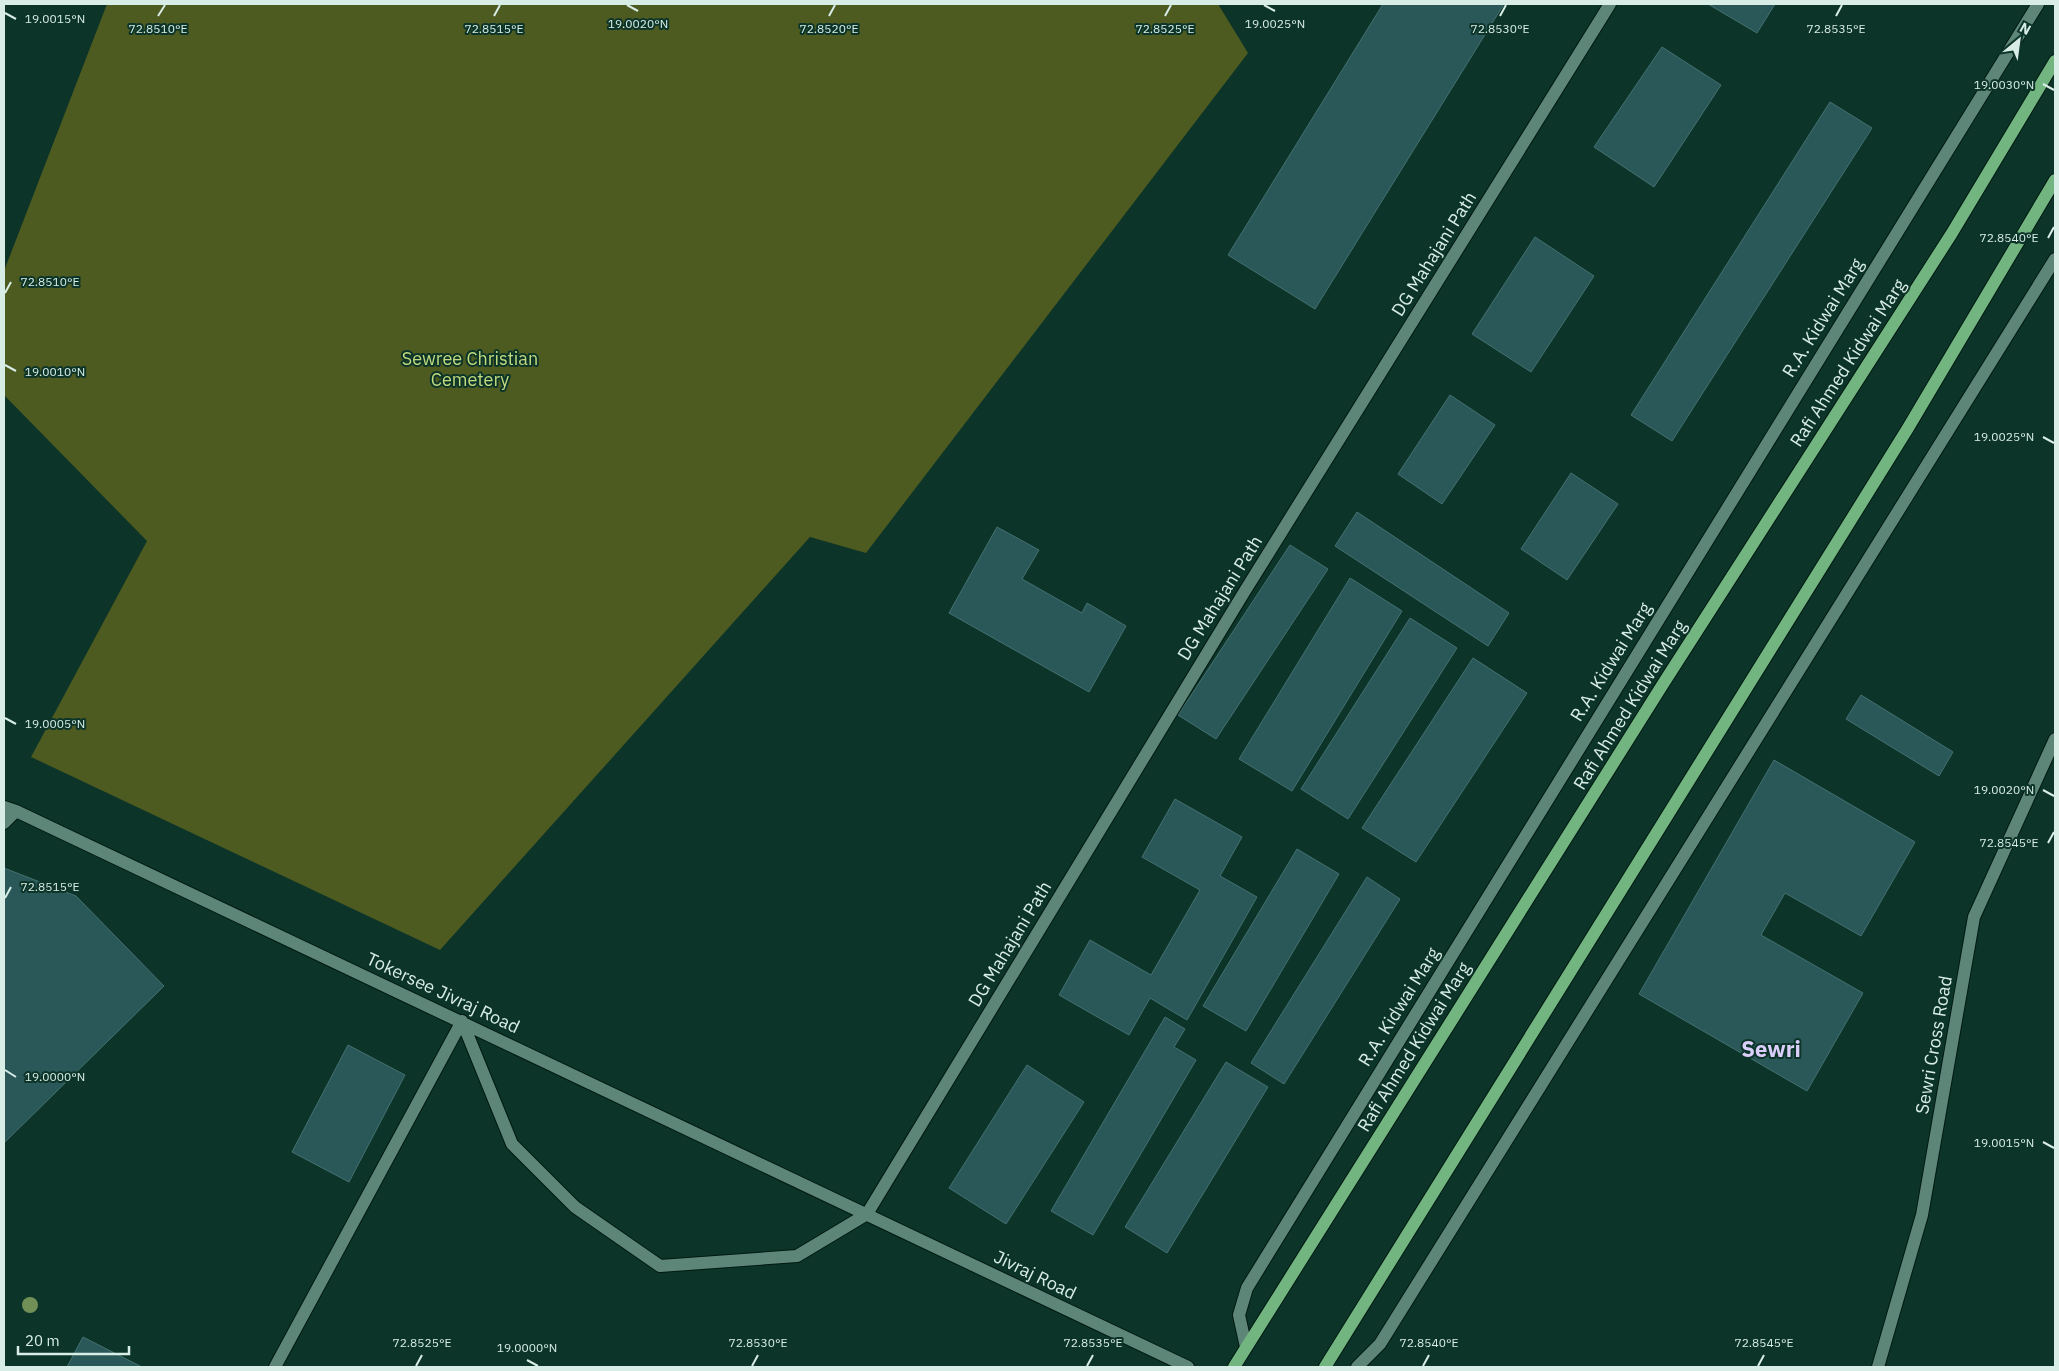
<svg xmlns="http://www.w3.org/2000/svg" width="2059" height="1371" viewBox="0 0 2059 1371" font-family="'IBM Plex Sans',sans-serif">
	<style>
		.green { fill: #4d5a20 }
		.building { fill: #2a5757; stroke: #447171 }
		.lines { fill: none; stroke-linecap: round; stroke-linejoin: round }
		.minor-casing { stroke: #001a12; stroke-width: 14 }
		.major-casing { stroke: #001a12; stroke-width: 14 }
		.minor { stroke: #5e8678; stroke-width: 12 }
		.major { stroke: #72b580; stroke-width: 12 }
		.tree { fill: #719058 }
		.ticks { fill: none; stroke: #d8ede5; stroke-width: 2 }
		.labels { text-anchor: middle; stroke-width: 4; stroke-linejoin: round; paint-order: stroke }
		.street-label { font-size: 18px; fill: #d8ede5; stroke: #0c3429 }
		.park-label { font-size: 18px; fill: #c3db7e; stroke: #0c3429 }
		.district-label { font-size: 22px; font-weight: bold; fill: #dacffa; stroke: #0c3429 }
		.ticks-label { font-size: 12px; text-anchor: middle; fill: #d8ede5; stroke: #0c3429; stroke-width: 4; stroke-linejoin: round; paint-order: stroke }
	</style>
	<rect width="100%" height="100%" fill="#0c3429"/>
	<!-- green -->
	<path class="green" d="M107,4h1111l30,49 -382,500 -56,-16 -370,413 -409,-193 116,-216 -143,-146v-124z"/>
	<!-- building -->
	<path class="building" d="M1383,4h121l-189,305 -87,-54z
		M1708,4h67l-18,29z
		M1662,47l59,38 -67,102 -60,-40z
		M1830,102l42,26 -200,313 -41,-26z
		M1535,237l59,39 -63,96 -59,-38z
		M1450,395l45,30 -53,79 -44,-30z
		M1571,473l47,31 -51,76 -46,-31z
		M1357,512l152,101 -21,33 -153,-100z
		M997,527l42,23 -17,29 60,34 5,-10 39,23 -37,66 -140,-79z
		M1290,545l38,24 -112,170 -38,-24z
		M1350,578l52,33 -110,180 -53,-32z
		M1410,618l47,30 -109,171 -47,-30z
		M1473,658l54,35 -111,169 -54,-34z
		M1861,695l92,57 -14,24 -93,-57z
		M1774,760l141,82 -54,94 -76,-43 -24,42 102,58 -56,98 -168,-97z
		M1175,799l67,38 -22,39 37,21 -70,123 -37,-22 -21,37 -70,-40 31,-55 61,35 49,-85 -58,-33z
		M1297,849l42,25 -93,157 -43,-25z
		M4,868l72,28 88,90 -160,157z
		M1367,877l33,22 -116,185 -33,-21z
		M1165,1017l20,12 -11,18 22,13 -103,175 -42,-24z
		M348,1045l57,30 -56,107 -57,-30z
		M1226,1062l42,25 -101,166 -42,-26z
		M1027,1065l57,37 -78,122 -57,-36z
		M83,1337l59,30h-75z"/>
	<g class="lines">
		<!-- minor casing -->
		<g class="minor-casing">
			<path id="minor" d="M4,807l12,4 1172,556
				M4,823l12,-12
				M462,1021l50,123 63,63 85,59 137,-10 70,-42 376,-620 367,-590
				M1246,1347l-7,-32 8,-27 791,-1284
				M275,1367l187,-346
				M1357,1367l23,-23 675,-1085
				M1878,1367l44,-152 52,-298 81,-178"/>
		</g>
		<!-- major casing -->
		<g class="major-casing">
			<path id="major" d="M1234,1367l429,-683 289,-451 103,-172
				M1325,1367l583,-939 147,-248"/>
		</g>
		<!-- minor -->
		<use href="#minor" class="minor"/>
		<!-- major -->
		<use href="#major" class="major"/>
	</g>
	<!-- trees -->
	<circle class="tree" cx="30" cy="1305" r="8"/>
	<!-- ticks -->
	<path class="ticks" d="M627,5l11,6M1264,5l11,6M5,13l11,6M158,16l7,-11M494,16l6,-11M829,16l6,-11M1165,16l6,-11M1500,16l6,-11M1836,16l6,-11M2043,84l11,6M2048,238l6,-11M5,293l6,-11M5,365l11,6M2043,437l11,6M5,718l11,6M2043,790l11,6M2048,843l6,-11M5,898l6,-11M5,1070l11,7M2043,1142l11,6M527,1360l11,6M416,1366l6,-11M752,1366l6,-11M1087,1366l6,-11M1423,1366l6,-11M1758,1366l6,-11"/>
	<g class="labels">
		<!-- street labels -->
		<g class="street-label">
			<text transform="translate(1434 254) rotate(-58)" y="6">DG Mahajani Path</text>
			<text transform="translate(1823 318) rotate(-58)" y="6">R.A. Kidwai Marg</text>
			<text transform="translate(1848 363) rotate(-57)" y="6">Rafi Ahmed Kidwai Marg</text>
			<text transform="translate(1220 598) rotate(-58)" y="6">DG Mahajani Path</text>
			<text transform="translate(1611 662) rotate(-58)" y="6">R.A. Kidwai Marg</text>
			<text transform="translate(1630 705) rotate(-58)" y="6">Rafi Ahmed Kidwai Marg</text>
			<text transform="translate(1010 944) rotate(-59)" y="6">DG Mahajani Path</text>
			<text transform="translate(443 993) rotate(25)" y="6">Tokersee Jivraj Road</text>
			<text transform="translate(1399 1007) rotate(-58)" y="6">R.A. Kidwai Marg</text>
			<text transform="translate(1934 1045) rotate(-80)" y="6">Sewri Cross Road</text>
			<text transform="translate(1414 1047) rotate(-58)" y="6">Rafi Ahmed Kidwai Marg</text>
			<text transform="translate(1035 1275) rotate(26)" y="6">Jivraj Road</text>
		</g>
		<!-- park labels -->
		<g class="park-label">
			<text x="470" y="365">Sewree Christian<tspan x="470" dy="21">Cemetery</tspan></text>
		</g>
		<!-- district labels -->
		<g class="district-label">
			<text x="1771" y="1057">Sewri</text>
		</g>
	</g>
	<g class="ticks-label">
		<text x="55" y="23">19.0015°N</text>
		<text x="638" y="28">19.0020°N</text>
		<text x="1275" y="28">19.0025°N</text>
		<text x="158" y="33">72.8510°E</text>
		<text x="494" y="33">72.8515°E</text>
		<text x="829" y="33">72.8520°E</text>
		<text x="1165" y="33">72.8525°E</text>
		<text x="1500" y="33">72.8530°E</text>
		<text x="1836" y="33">72.8535°E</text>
		<text x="2004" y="89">19.0030°N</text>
		<text x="2009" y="242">72.8540°E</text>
		<text x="50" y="286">72.8510°E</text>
		<text x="55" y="376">19.0010°N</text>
		<text x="2004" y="441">19.0025°N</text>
		<text x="55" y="728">19.0005°N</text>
		<text x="2004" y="794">19.0020°N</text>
		<text x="2009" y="847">72.8545°E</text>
		<text x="50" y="891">72.8515°E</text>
		<text x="55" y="1081">19.0000°N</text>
		<text x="2004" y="1147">19.0015°N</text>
		<text x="422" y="1347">72.8525°E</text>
		<text x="758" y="1347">72.8530°E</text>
		<text x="1093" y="1347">72.8535°E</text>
		<text x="1429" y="1347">72.8540°E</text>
		<text x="1764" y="1347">72.8545°E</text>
		<text x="527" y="1352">19.0000°N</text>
	</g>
	<!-- border -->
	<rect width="2059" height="1371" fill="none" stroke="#d8ede5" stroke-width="10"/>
	<!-- north arrow -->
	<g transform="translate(2019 40) rotate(29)" stroke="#0c3429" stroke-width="4" paint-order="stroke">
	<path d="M0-4L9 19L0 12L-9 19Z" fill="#d8ede5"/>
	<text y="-8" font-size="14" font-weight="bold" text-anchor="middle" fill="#d8ede5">N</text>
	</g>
	<!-- scale -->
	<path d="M18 1346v8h111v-8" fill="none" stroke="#d8ede5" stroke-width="2.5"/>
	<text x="25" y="1346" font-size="15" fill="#d8ede5" stroke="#0c3429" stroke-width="4" paint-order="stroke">20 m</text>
</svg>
